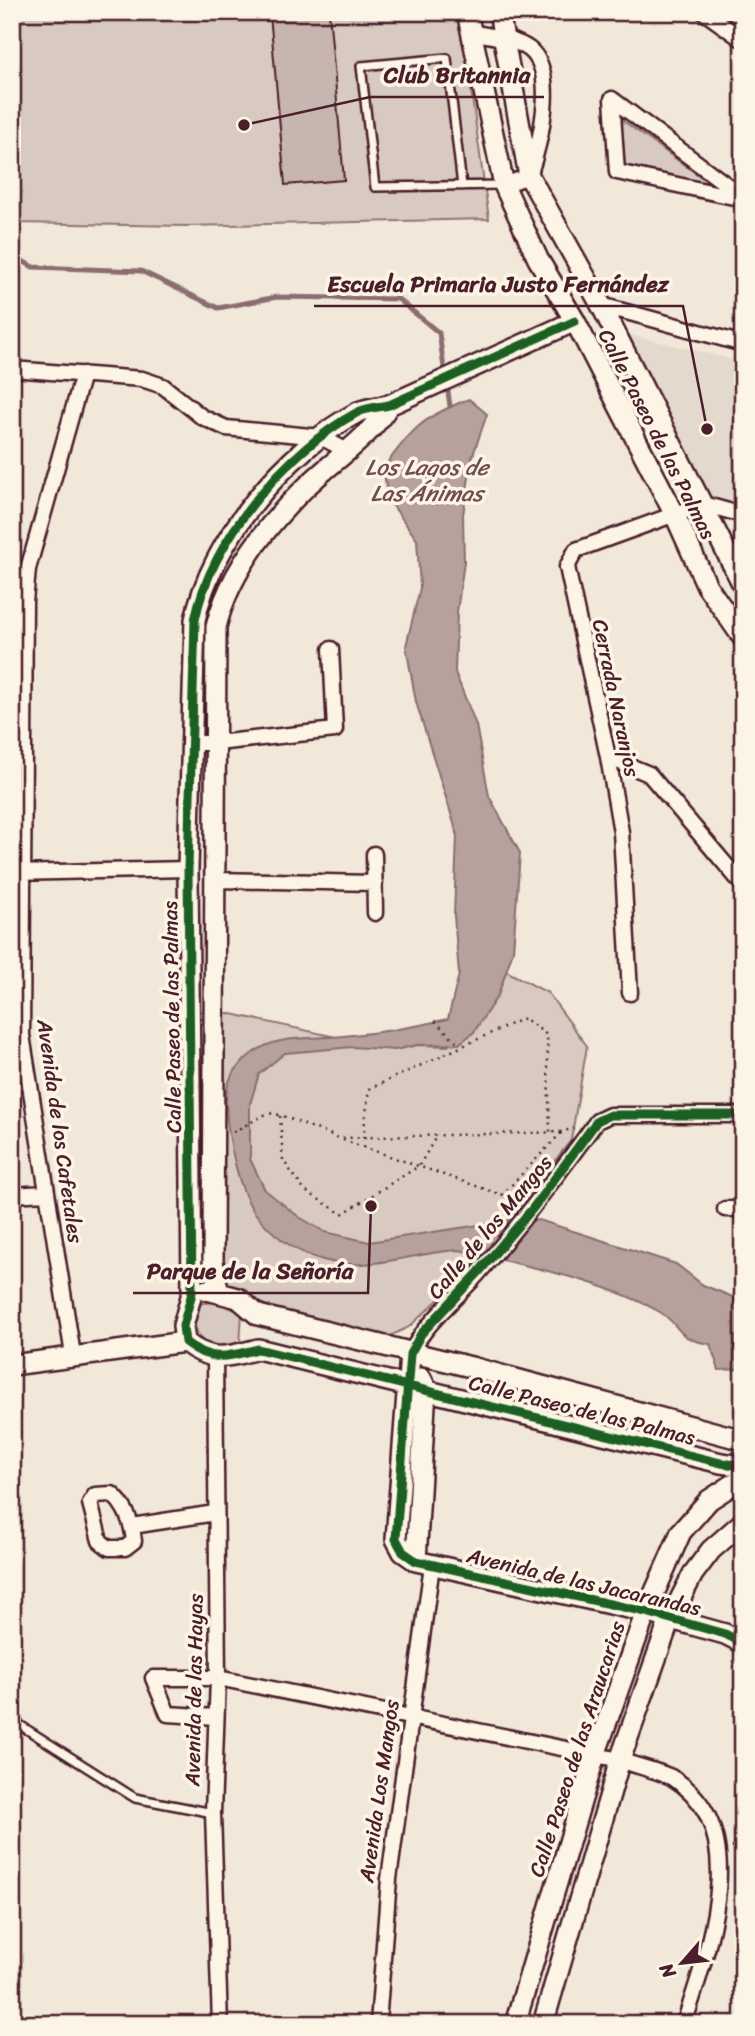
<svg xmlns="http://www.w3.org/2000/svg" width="755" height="2036" viewBox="0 0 755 2036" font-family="Sriracha,sans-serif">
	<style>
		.built { fill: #e4d9cd }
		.green { fill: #d8cac0; stroke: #917476; stroke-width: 2 }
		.water { fill: #b6a19c; stroke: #8b6d6f; stroke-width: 2 }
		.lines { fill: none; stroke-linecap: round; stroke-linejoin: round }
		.stream { stroke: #8b6d6f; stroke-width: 5 }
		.building { fill: #c7b6af; stroke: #4a1f2b; stroke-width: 2 }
		.lane-casing { stroke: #4a1f2b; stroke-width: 12 }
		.street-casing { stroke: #4a1f2b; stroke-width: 19 }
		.secondary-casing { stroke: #4a1f2b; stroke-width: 24 }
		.path { stroke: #4a1f2b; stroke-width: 2.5; stroke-dasharray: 2 5; stroke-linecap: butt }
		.lane { stroke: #fcf5e5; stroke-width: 7 }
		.street { stroke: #fcf5e5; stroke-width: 14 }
		.secondary { stroke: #fcf5e5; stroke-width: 19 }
		.cycleway-casing { stroke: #fcf5e5; stroke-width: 13 }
		.cycleway { stroke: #1b5e20; stroke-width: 9 }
		.labels { text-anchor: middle; stroke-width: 7; stroke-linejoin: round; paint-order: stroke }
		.street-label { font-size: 21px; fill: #4a1f2b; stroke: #fcf5e5 }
		.water-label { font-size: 23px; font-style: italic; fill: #704c53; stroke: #fcf5e5 }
		.leader { fill: none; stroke: #4a1f2b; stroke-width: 2.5 }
		.callout-dot { fill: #4a1f2b; stroke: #fcf5e5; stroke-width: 2.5 }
		.callout-label { font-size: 23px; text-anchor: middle; font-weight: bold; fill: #4a1f2b; stroke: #fcf5e5; stroke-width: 7; stroke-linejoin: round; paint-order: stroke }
	</style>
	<rect width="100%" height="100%" fill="#f1e8da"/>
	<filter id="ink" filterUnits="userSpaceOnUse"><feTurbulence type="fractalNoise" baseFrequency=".0143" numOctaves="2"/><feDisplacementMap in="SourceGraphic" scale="14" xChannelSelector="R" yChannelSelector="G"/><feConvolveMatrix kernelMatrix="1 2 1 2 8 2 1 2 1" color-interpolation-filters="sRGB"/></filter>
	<g filter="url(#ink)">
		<!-- built -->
		<path class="built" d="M618,332l125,30v143l-37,-10z"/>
		<!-- green -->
		<path class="green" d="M12,12h448l29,207 -303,7 -170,-3 -4,-2z
			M619,118l93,67 -91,-21z
			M506,971l42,22 39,53 -16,94 -102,131 -60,56 -25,12c-56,-12 -108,-25 -159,-53l-7,-160v-115l177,39 22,-5 31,1 50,-51z
			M218,1302l24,11 -2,31c-30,13 -47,-4 -46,-33l8,-8z"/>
		<!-- water -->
		<path class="water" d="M469,399l18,15 -15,44 -9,57 1,47 -7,50 -2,60 21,53 13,71 31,57 -7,98 -15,44 -24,37 -15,12 -42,1 -22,5 -42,-3 -68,6 -26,21 -9,30v55l15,31 34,27 26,15 44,10 110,-17 60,-5 137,44 27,21 40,16v68l-24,1 -9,-26c-37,-5 -27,-19 -52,-33 -57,-32 -135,-45 -198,-61 -49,2 -97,26 -146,7 -23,-8 -44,-25 -59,-44 -18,-24 -34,-99 -27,-128 4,-15 19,-29 31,-36 23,-14 58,-10 84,-13 35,-3 71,-9 105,-17l11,-45 -5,-58 3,-83 -41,-131 -10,-56 14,-58 -3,-48 -28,-40 -6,-31c29,-40 39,-52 86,-70z"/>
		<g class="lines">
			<!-- stream -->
			<path class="stream" d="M12,255l21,12 108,4 77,37 59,-11 121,2 41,34 6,42
				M447,385l3,21"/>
		</g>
		<!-- building -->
		<path class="building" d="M329,12l15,168 -59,5 -15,-171z"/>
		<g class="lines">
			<!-- lane casing -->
			<g class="lane-casing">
				<path id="lane" d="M462,186l-15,-128 -86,8 14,121 128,-2
					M12,1720l123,78 78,15"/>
			</g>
			<!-- street casing -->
			<g class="street-casing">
				<path id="street" d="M704,12l39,28
					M471,32c18,4 43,6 58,17 30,23 10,98 0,127l-25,9
					M743,197l-131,-98 5,73 126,27
					M601,305l142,39
					M12,369l130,10 21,7 39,31 24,11 95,9 26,14
					M191,743h26l118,-13 -4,-81
					M608,757l41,17 94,111
					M374,854l1,59
					M14,873l174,-4
					M215,880l160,3
					M630,993l-9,-161 -13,-75 -41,-190 9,-17 127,-46 40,11
					M12,1195l33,-2
					M725,1209h18
					M410,1354c17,-34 48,-56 72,-85 41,-48 78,-97 115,-148l13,-6h133
					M73,1355l-51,-320 3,-433 3,-33 55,-195
					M215,1357l3,321 -5,135 7,211
					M112,1494c14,12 20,29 22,47l-9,7h-16l-9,-7 -10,-38 5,-8z
					M132,1526l83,-13
					M216,1717l-48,-3 -15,-36h65l402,82c16,6 35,10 51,17 84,49 37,172 13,247
					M378,2024l11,-145 43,-314"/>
			</g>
			<!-- secondary casing -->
			<g class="secondary-casing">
				<path id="secondary" d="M467,12l37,173 34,74 37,62 100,194 32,71 36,52
					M499,12l30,164 72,129 142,280
					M575,321l-186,84c-10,2 -22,3 -31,7 -71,38 -148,129 -163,208l-7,249 4,424 -9,33 2,16c26,21 42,15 73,7l463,114 22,3
					M207,1290l31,8 20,17 217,53 268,72
					M218,1290l-5,-29 3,-634c13,-54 50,-101 89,-139 30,-30 62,-47 84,-83
					M410,1354l-14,185 7,13 13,9 230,51 79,22 18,9
					M12,1365l173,-23
					M416,1561l10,-173 -5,-10
					M515,2024l80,-269 51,-143 35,-80 28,-32 34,-22
					M543,2024l77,-264 50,-141 23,-45 18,-24 32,-28"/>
			</g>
			<!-- path -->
			<path class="path" d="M435,1021l25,24
				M280,1116l3,44 21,30 38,24 77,-48 18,-31
				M233,1132l35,-19 12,2 59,23 223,-6 12,-4
				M363,1138l6,-49 155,-71 23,17 3,97
				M343,1140l159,55 60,-63
				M732,1847l11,-2"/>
			<!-- lane -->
			<use href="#lane" class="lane"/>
			<!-- street -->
			<use href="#street" class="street"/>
			<!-- secondary -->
			<use href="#secondary" class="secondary"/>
			<!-- cycleway casing -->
			<g class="cycleway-casing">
				<path id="cycleway" d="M575,321l-186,84c-10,2 -22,3 -31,7 -71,38 -148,129 -163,208l-7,249 4,424 -9,33 2,16c26,21 42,15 73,7l463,114 22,3
					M743,1115h-133l-13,6 -64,87 -54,64 -58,62 -11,20 -14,185 7,13 13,9 230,51 79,22 18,9"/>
			</g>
			<!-- cycleway -->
			<use href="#cycleway" class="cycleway"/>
		</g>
	</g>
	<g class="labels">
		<!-- street labels -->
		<g class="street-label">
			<text transform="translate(657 434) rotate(63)" y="7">Calle Paseo de las Palmas</text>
			<text transform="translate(616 698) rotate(78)" y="7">Cerrada Naranjos</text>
			<text transform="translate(172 1017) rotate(-91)" y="7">Calle Paseo de las Palmas</text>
			<text transform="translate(60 1131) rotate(82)" y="7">Avenida de los Cafetales</text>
			<text transform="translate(490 1227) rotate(-50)" y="7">Calle de los Mangos</text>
			<text transform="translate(582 1410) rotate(14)" y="7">Calle Paseo de las Palmas</text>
			<text transform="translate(584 1582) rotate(13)" y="7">Avenida de las Jacarandas</text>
			<text transform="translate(194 1690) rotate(-89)" y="7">Avenida de las Hayas</text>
			<text transform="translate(577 1749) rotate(-72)" y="7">Calle Paseo de las Araucarias</text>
			<text transform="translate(379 1791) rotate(-82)" y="7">Avenida Los Mangos</text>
		</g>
		<!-- water labels -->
		<g class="water-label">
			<text x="427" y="475">Los Lagos de<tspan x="427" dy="26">Las Ánimas</tspan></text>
		</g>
	</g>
	<!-- callouts -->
	<path class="leader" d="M244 125L370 97H544M707 429L683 306H314M371 1206L368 1293H133"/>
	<g class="callout-dot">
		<circle cx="244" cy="125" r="7"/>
		<circle cx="707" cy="429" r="7"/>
		<circle cx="371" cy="1206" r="7"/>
	</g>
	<g class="callout-label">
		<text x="457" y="83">Club Britannia</text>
		<text x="498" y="292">Escuela Primaria Justo Fernández</text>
		<text x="250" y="1279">Parque de la Señoría</text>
	</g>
	<!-- margin -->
	<rect width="755" height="2036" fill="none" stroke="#fcf5e5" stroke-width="42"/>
	<rect x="21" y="21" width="713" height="1994" fill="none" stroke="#4a1f2b" stroke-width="2.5" filter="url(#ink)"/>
	<!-- north arrow -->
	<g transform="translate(682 1963) rotate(242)" stroke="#fcf5e5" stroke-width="5" paint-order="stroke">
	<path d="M0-5L12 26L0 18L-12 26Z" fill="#4a1f2b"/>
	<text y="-10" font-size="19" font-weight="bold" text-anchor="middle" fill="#4a1f2b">N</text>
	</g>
</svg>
